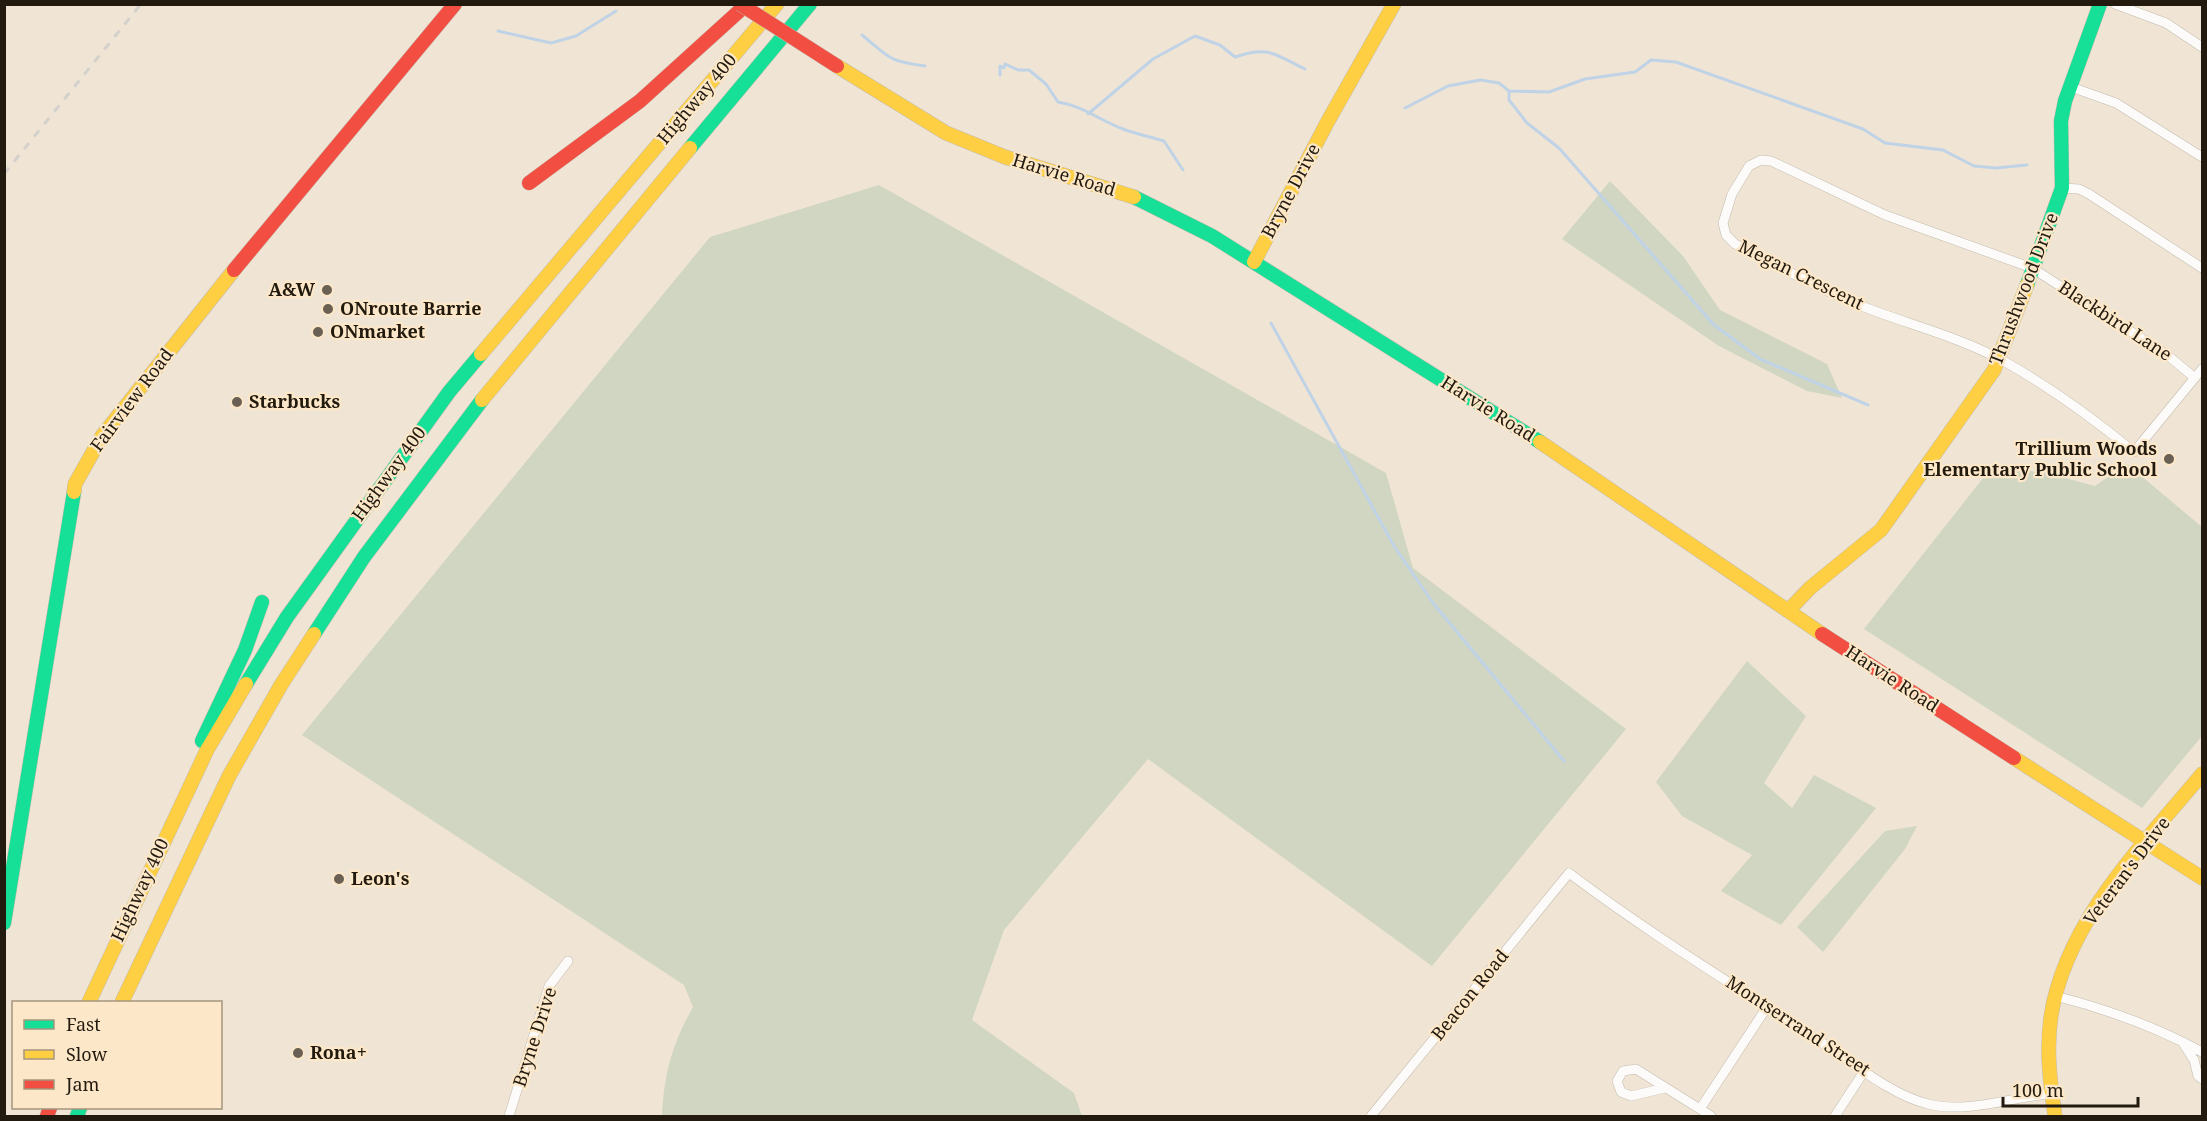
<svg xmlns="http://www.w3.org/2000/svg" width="2207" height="1121" viewBox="0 0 2207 1121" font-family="'Noto Serif',serif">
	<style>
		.green { fill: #d0d6c2 }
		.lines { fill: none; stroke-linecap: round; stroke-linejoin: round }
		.stream { stroke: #c0d3e6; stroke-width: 3 }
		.street-casing { stroke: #c3bbae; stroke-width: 10 }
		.fast-casing { stroke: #c3bbae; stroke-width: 15 }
		.slow-casing { stroke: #c3bbae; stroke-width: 15 }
		.jam-casing { stroke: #c3bbae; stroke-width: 15 }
		.street { stroke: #fdfbf9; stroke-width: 9 }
		.fast { stroke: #16e098; stroke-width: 14 }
		.slow { stroke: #ffcf43; stroke-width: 14 }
		.jam { stroke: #f24e42; stroke-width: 14 }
		.rail { stroke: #d4d1cc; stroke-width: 3; stroke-dasharray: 8 8; stroke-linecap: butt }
		.jam-bridge-casing { stroke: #c3bbae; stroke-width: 15; stroke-linecap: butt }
		.jam-bridge { stroke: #f24e42; stroke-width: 14 }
		.poi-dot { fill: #6a6154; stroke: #fce7c8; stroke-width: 2 }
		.labels { text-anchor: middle; stroke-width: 4.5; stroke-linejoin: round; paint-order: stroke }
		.street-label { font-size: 18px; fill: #221a0f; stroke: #fce7c8 }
		.poi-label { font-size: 18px; font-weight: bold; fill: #221a0f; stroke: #fce7c8; text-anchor: start }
	</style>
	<rect width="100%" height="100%" fill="#f0e5d4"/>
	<!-- green -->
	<path class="green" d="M1610,181l73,75 37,54 107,54 15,34 -35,-7 -88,-45 -157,-107z
		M879,185l507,288 27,95 213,161 -194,237 -284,-207 -144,171 -32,90 102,73 8,23h-420c2,-42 10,-72 31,-109l-9,-22 -382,-250 408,-498z
		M2127,464l75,63v209l-60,72 -278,-179 127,-161 51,4 53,14z
		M1747,661l59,55 -42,67 28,25 22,-33 62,33 -95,117 -60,-34 31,-36 -70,-39 -26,-34z
		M1917,826l-12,23 -82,103 -26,-25 88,-96z"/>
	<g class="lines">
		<!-- stream -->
		<path class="stream" d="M498,31l53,12 25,-7 40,-25
			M862,35c28,23 25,26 63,31
			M1000,75v-9l4,2 1,-4 13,6h11l17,14 12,18c25,4 41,18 65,27 13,5 28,8 41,12l19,29
			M1509,91v9l18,23 32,25 155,177 46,34 108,46
			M1405,108l43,-22 32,-6 19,3 10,8 40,1 36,-13 50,-7 16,-12 25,2 187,67 22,14 58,7 31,16 22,2 31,-3
			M1088,114l65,-55 42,-23 25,9 15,12c35,-12 40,-2 70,12
			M1271,323l123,223 39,57 131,158"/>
		<!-- street casing -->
		<g class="street-casing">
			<path id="street" d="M2115,4l51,19 36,24
				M2071,87l45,16 86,54
				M2062,188l17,1 10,5 113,74
				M2195,378l-29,-24 -134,-86 -147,-53 -114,-54 -10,-1 -12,6 -17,28 -9,29 3,12 9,9c38,19 75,40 114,57 52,22 108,34 158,62 44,25 87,56 127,89l68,-83
				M2055,996c52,13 101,31 147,56
				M2183,1043l11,17 4,16 4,3
				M1665,1088l-34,8 -10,-4 -4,-11 6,-10 13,-2 75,47
				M1700,1109l67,-102
				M509,1116l40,-130 19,-25
				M1371,1116l198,-243c78,59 163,111 246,165 33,21 75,57 113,66 40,10 83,-7 122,-10
				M1835,1116l30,-46"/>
		</g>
		<!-- fast casing -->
		<g class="fast-casing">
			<path id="fast" d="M690,148l120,-144
				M1134,197l78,39 328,206
				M2027,285l35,-97 -1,-67 4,-20 35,-97
				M314,634l50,-77 118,-157
				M246,684l41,-67 162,-225 32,-38
				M202,741l43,-91 17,-48
				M4,923l70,-431
				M77,1116l3,-8"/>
		</g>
		<!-- slow casing -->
		<g class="slow-casing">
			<path id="slow" d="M837,66l109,67 59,24 129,40
				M1254,262l74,-141 66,-117
				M481,354l296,-350
				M482,400l208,-252
				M1540,442l282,192
				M74,492l1,-8 27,-48 132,-166
				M1788,611l22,-23 71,-58 113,-160 33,-85
				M2014,758l188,120
				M89,1002l118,-252 39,-66
				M122,1002l107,-226 52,-91 33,-51
				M2055,1116c-5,-34 -9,-66 -4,-100 15,-95 92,-171 151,-242"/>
		</g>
		<!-- jam casing -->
		<g class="jam-casing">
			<path id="jam" d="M529,183l111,-82 107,-97
				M234,270l221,-266
				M1822,634l192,124
				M47,1116l3,-8"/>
		</g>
		<!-- street -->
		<use href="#street" class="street"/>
		<!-- fast -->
		<use href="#fast" class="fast"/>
		<!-- slow -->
		<use href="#slow" class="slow"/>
		<!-- jam -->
		<use href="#jam" class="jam"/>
		<!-- rail -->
		<path class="rail" d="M4,174l137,-170"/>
		<!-- jam-bridge casing -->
		<g class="jam-bridge-casing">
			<path id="jam-bridge" d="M740,4l97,62"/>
		</g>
		<!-- jam-bridge -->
		<use href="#jam-bridge" class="jam-bridge"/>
	</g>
	<!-- markers -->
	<g class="poi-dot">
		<circle cx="327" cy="290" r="6"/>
		<circle cx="328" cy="309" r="6"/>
		<circle cx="318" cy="332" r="6"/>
		<circle cx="237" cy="402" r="6"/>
		<circle cx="2169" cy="459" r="6"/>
		<circle cx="339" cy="879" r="6"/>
		<circle cx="298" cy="1053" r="6"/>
	</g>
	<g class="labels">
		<!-- street labels -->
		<g class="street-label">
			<text transform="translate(697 99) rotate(-50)" y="6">Highway 400</text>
			<text transform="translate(1064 175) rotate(17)" y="6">Harvie Road</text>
			<text transform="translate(1291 191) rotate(-62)" y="6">Bryne Drive</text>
			<text transform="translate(1801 275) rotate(26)" y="6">Megan Crescent</text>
			<text transform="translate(2024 289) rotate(-69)" y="6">Thrushwood Drive</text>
			<text transform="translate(2115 321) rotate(33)" y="6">Blackbird Lane</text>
			<text transform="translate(132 400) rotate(-53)" y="6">Fairview Road</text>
			<text transform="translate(1488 409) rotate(32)" y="6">Harvie Road</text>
			<text transform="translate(389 474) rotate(-54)" y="6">Highway 400</text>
			<text transform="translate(1892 679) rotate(33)" y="6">Harvie Road</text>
			<text transform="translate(2127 871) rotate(-53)" y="6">Veteran's Drive</text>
			<text transform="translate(140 890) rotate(-65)" y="6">Highway 400</text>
			<text transform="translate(1470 995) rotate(-51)" y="6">Beacon Road</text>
			<text transform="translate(1798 1026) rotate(33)" y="6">Montserrand Street</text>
			<text transform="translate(535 1037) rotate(-72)" y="6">Bryne Drive</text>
		</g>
		<!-- poi labels -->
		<g class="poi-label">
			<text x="315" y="296" text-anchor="end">A&amp;W</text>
			<text x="340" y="315">ONroute Barrie</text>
			<text x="330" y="338">ONmarket</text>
			<text x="249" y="408">Starbucks</text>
			<text x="2157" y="455" text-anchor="end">Trillium Woods<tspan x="2157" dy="21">Elementary Public School</tspan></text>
			<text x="351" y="885">Leon's</text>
			<text x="310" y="1059">Rona+</text>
		</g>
	</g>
	<!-- border -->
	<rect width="2207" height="1121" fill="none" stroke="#221a0f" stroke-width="12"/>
	<!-- legend -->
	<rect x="12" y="1001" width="210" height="108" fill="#fce7c8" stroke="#a5957e" stroke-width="1.5"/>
	<rect x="24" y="1020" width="30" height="9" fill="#16e098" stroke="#a5957e" stroke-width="1.5"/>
	<text x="66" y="1031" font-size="18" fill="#221a0f">Fast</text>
	<rect x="24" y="1050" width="30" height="9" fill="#ffcf43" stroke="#a5957e" stroke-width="1.5"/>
	<text x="66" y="1061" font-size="18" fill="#221a0f">Slow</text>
	<rect x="24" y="1080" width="30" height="9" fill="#f24e42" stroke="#a5957e" stroke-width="1.5"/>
	<text x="66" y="1091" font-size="18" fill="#221a0f">Jam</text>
	<!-- scale -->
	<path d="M2003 1097v9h135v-9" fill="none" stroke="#221a0f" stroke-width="3"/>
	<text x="2012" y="1097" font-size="18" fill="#221a0f" stroke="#fce7c8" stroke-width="4.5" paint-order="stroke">100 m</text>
</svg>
